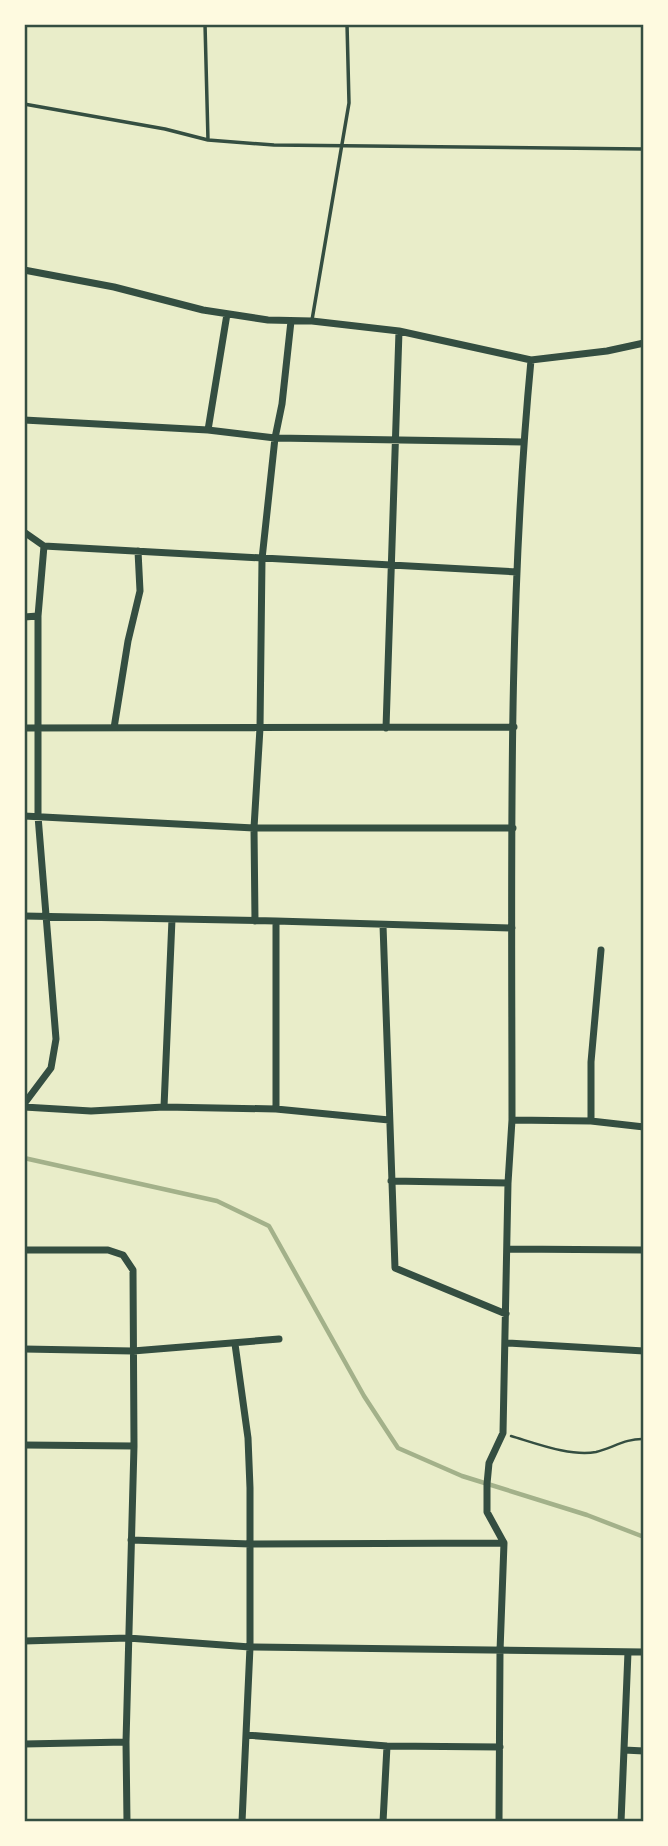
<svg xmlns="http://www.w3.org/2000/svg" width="668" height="1846" viewBox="0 0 668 1846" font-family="Montserrat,sans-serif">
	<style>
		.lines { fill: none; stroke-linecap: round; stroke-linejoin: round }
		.stream { stroke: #a3b18a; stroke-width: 4.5 }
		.path { stroke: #344e41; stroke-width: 2.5 }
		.service { stroke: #344e41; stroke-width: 3.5 }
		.minor { stroke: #344e41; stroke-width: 7 }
		.neatline { fill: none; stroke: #344e41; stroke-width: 2.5 }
	</style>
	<rect width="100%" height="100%" fill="#e9edc9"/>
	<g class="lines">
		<!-- stream -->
		<path class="stream" d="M24,1158l193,43 52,25 95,170 34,52 64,28 125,39 57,22"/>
		<!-- path -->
		<path class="path" d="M511,1436c24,7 60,21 85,16 16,-4 31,-14 48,-13"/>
		<!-- service -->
		<path class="service" d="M205,24l3,116
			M24,104l141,25 43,11 66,5 370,4
			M312,320l37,-217 -2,-79"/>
		<!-- minor -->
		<path class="minor" d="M24,270l90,17 89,23 65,10 44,1 87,10 132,29 76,-9 37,-8
			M24,420l184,10 67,8 248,4
			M208,430l19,-116
			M24,532l20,14 473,26
			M24,617l14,-1
			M24,728l490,-1
			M114,728l14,-87 12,-50 -2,-40
			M386,728l13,-397
			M24,816l230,12h259
			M24,916l252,5 236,7
			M255,921l-1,-93 6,-100 2,-169 13,-121 7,-34 9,-83
			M276,921v188
			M383,925l12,343 111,46
			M24,1104l27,-36 5,-29 -18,-223v-200l6,-70
			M24,1107l67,4 73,-4 112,2 113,11
			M164,1107l8,-188
			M512,1120l79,1 53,6
			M591,1121v-59l10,-112
			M391,1181l117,2
			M507,1249l137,1
			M24,1250h84l15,5 10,15 1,176 -8,296 1,80
			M506,1343l138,8
			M235,1344l13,94 2,50v159l-8,175
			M24,1349l109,2 146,-12
			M24,1445l110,1
			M131,1540l119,4 254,-1
			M24,1641l104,-3 122,9 394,5
			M246,1735l141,11 113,1
			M24,1744l102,-2
			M624,1750l20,1
			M383,1822l4,-76
			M499,1822l1,-171 4,-108 -17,-31v-28l2,-21 14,-30 5,-250 4,-63c0,-253 -5,-508 19,-760
			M621,1822l7,-170"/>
	</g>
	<!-- border -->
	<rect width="668" height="1846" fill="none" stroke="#fefae0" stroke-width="52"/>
	<rect x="26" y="26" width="616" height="1794" class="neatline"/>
</svg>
